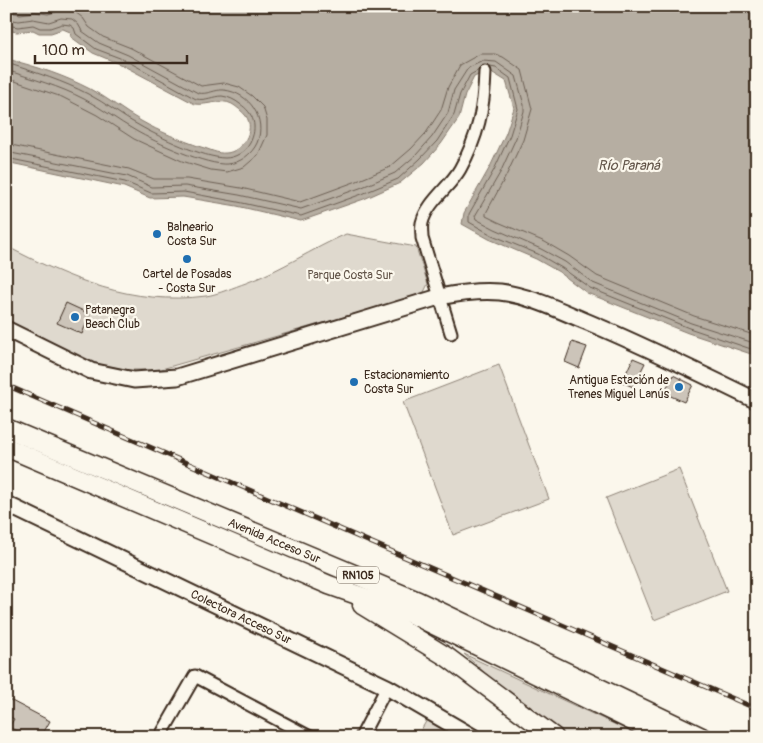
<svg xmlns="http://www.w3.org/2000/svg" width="763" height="743" viewBox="0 0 763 743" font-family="Pangolin,sans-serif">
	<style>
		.green { fill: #dfd9ce; stroke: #8d8276 }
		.water { fill: #b6aea2; stroke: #85796d }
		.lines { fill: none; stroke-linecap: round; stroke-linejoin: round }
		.shore { stroke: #6c5f53; stroke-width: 1 }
		.building { fill: #ccc4b9; stroke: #3b2a1e }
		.minor-casing { stroke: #3b2a1e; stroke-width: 15 }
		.major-casing { stroke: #3b2a1e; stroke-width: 19 }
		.highway-casing { stroke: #3b2a1e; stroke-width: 21 }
		.minor { stroke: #fbf7ec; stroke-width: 11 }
		.major { stroke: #fbf7ec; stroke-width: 15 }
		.highway { stroke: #fbf7ec; stroke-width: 18 }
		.rail-casing { stroke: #3b2a1e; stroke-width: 5 }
		.rail { stroke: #fbf7ec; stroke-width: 3; stroke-dasharray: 9; stroke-linecap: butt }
		.poi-dot { fill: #1f6fb2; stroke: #fbf7ec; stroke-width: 2 }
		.labels { text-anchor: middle; stroke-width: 4.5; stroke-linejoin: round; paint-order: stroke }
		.shield { fill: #fbf7ec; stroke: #75685c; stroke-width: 1 }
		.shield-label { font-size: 11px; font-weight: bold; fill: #3b2a1e }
		.poi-label { font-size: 12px; fill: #3b2a1e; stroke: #fbf7ec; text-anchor: start }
		.park-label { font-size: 12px; fill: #64564a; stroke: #fbf7ec }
		.street-label { font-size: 12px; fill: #3b2a1e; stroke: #fbf7ec }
		.water-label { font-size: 14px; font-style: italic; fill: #605246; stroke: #fbf7ec }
	</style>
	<rect width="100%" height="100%" fill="#fbf7ec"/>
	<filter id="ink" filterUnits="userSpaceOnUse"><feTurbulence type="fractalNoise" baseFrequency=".02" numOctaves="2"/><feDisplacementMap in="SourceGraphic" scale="10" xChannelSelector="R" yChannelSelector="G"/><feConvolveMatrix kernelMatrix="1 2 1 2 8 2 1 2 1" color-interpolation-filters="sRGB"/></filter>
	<g filter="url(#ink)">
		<!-- green -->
		<path class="green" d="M346,234l70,13 12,37 -4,8 -10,5 -256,73h-30l-34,-7 -88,-42v-75c64,33 126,60 200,50 13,-2 28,-9 40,-13 35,-13 66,-34 100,-49z
			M499,365l50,134 -96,36 -50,-133z
			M679,469l48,122 -73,29 -48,-122z
			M464,654l178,83h-77l-47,-34z
			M428,718l33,19h-44z"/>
		<!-- water -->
		<path class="water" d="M6,6h751v350l-69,-23 -101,-40 -28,-21 -23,-13 -47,-20 -27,-15 2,-11 26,-46 16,-34 8,-25 -8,-27 -13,-8 -8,-1 -11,5 -9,18 -6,23 -18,26 -17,19 -24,20 -36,16 -63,22 -64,-15 -54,-9 -33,1 -26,-11 -118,-25v-108l5,6c27,7 54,16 79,29 18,9 33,22 51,32 19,11 40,19 60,26 8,2 16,7 25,6 16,-1 30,-23 20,-37 -3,-4 -9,-9 -14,-12 -11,-6 -25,2 -37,0l-73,-39 -29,-12 -22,-16 -1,-5 -7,-3 -12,4h-12l-6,-3 -16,2 -11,-2z"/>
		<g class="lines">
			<!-- shore -->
			<path class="shore" d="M6,11l14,3 15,-2 13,2 14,-4 13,2 8,6 6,9 14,10 28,11 70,38 23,-3 15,4 13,9 11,11 4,13v15l-9,20 -14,12 -17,5 -16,-2 -29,-9 -48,-22 -37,-24 -35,-18 -56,-19
				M6,19l13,2 14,-2 16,3 12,-4 11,1 6,5 4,7 17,12 29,12 70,38c9,2 18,-4 26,-3 26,3 43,29 33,53 -5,11 -17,20 -29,21 -21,2 -73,-22 -92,-33 -18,-10 -34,-23 -52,-32 -25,-13 -51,-20 -78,-29
				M6,25l12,2 15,-2 7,3h10l12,-4 8,1 4,3 2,6 20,15 29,11 71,39c10,2 17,-3 26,-3 7,1 13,4 18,8 14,9 18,23 10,39 -5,9 -15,15 -25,15 -21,0 -66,-21 -85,-32 -18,-9 -34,-23 -52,-32 -25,-13 -51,-21 -78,-30l-4,-2
				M490,67l6,1 14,10 8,31 -8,26 -16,35 -25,44v8l23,13 46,19 24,14 28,20 99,40 68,23
				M6,144l123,25 25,10h33l54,9 59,14 57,-21 33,-14 21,-18 15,-16 15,-23 7,-23 12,-22 20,-11h15l8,3 19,13 10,39 -9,31 -17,36 -20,37v3l12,6 47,20 24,14 28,20 97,40 63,20
				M6,152l121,24 25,11 33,-1 54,9 62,14 59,-21 35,-15 21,-18 16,-18 16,-24 6,-23 14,-22 15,-7 13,1 20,14 8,29v6l-8,27 -16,35 -25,43 1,3 19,10 46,20 24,13 28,21 98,40 66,21
				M6,158l119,24 26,11 33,-1 54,10 63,14 61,-22 36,-15 22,-20 17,-18 17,-26 6,-21 10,-19 9,-5"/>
		</g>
		<!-- building -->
		<path class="building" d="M66,303l24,11 -8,20 -25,-11z
			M572,342l15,5 -8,21 -14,-6z
			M633,358l12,5 -12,24 -11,-5z
			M673,375l20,10 -9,17 -20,-9z
			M6,698l44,23 -9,16h-13l-19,-10 5,-8 -8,-4z"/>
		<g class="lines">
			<!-- minor casing -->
			<g class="minor-casing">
				<path id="minor" d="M451,333l-29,-95c0,-4 -1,-10 0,-15 5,-21 28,-36 38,-54 18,-32 24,-61 25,-97
					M160,737l35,-61 115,61
					M361,737l26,-50"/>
			</g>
			<!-- major casing -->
			<g class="major-casing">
				<g id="major">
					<path d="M6,329l85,42 43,9 43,-3 262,-80c20,-4 40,-7 61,-5 31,4 61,19 90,31 57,24 112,51 167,78"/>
					<path id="s1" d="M6,504l381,183 86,50"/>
				</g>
			</g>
			<!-- highway casing -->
			<g class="highway-casing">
				<g id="highway">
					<path id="s2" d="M6,428l412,173 284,136"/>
					<path d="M6,447l323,138 82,29 254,123"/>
					<path d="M362,605l85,52 107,80"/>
				</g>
			</g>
			<!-- minor -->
			<use href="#minor" class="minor"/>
			<!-- major -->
			<use href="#major" class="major"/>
			<!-- highway -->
			<use href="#highway" class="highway"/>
			<!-- rail casing -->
			<g class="rail-casing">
				<path id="rail" d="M6,385l751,324"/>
			</g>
			<!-- rail -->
			<use href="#rail" class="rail"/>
		</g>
	</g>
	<!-- markers -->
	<g class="poi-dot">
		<circle cx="157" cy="234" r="5"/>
		<circle cx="187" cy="259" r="5"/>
		<circle cx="75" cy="317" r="5"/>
		<circle cx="354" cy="382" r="5"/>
		<circle cx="679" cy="387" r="5"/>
	</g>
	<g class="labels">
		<!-- shield labels -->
		<rect class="shield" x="337" y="566.5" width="42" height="17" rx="4"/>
		<g class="shield-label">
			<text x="358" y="579">RN105</text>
		</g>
		<!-- poi labels -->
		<g class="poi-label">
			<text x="167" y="231">Balneario<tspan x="167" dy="14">Costa Sur</tspan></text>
			<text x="187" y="278" text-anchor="middle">Cartel de Posadas<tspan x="187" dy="14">- Costa Sur</tspan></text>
			<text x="85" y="314">Patanegra<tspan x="85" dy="14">Beach Club</tspan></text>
			<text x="364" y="379">Estacionamiento<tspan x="364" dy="14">Costa Sur</tspan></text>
			<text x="669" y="384" text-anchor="end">Antigua Estación de<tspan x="669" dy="14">Trenes Miguel Lanús</tspan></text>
		</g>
		<!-- park labels -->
		<g class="park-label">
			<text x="350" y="279">Parque Costa Sur</text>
		</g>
		<!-- street labels -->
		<g class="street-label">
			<text dy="4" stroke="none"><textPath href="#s2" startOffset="291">Avenida Acceso Sur</textPath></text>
			<text dy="4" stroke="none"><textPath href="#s1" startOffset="261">Colectora Acceso Sur</textPath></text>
		</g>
		<!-- water labels -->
		<g class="water-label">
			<text x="629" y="170">Río Paraná</text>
		</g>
	</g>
	<!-- margin -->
	<rect width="763" height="743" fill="none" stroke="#fbf7ec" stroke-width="25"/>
	<rect x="12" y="12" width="738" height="718" fill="none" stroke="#3b2a1e" stroke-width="2" filter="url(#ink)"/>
	<!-- scale -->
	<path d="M35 55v8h152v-8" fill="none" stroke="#3b2a1e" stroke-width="2.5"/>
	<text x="42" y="55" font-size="15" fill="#3b2a1e" stroke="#fbf7ec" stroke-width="4" paint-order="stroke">100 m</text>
</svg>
